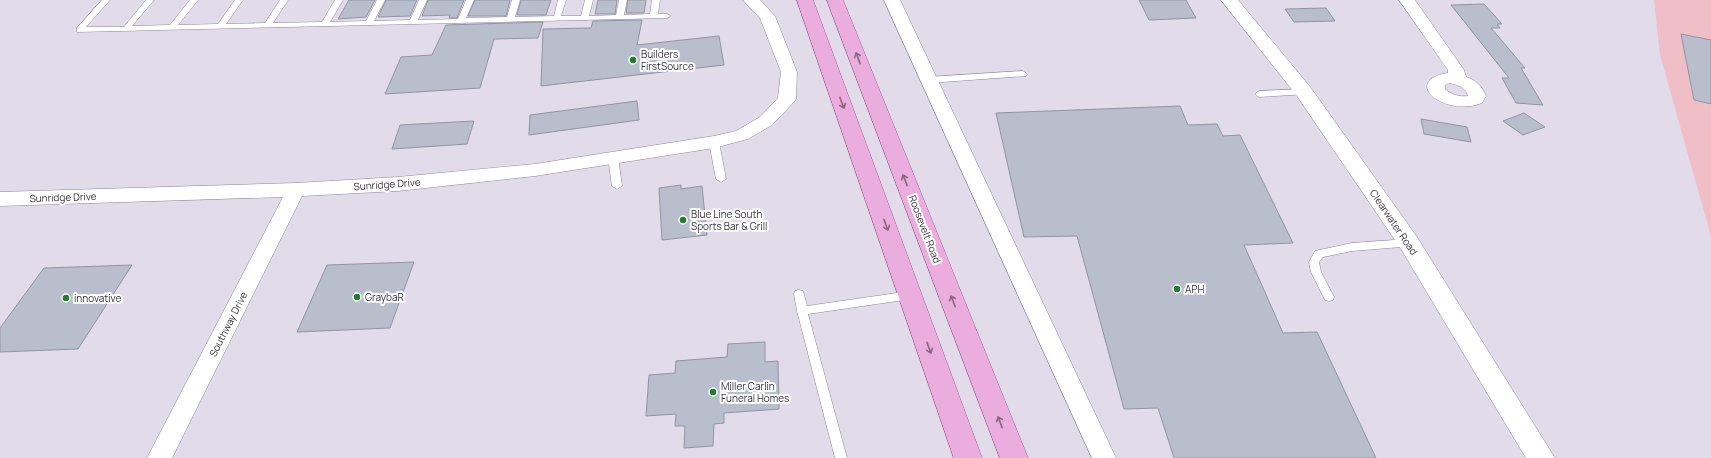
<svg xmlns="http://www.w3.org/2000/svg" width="1711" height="458" viewBox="0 0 1711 458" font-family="Manrope,sans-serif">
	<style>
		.green { fill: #f0bec6 }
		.building { fill: #b9becd; stroke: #9095a3 }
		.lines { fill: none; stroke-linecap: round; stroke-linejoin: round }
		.service-casing { stroke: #8d8795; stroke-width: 1 }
		.minor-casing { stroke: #8d8795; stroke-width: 1 }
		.tertiary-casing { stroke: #8d8795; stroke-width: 1 }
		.primary-casing { stroke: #a35f96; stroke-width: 1 }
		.service { fill: #fff; fill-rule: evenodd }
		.minor { fill: #fff; fill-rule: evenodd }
		.tertiary { fill: #fff; fill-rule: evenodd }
		.primary { fill: #ebadde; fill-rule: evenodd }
		.oneway { stroke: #876983 }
		.poi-dot { fill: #217c2b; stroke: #fff; stroke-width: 1.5 }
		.labels { text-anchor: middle; stroke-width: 4; stroke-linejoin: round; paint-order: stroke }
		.poi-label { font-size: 10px; fill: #353238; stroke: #fff; text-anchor: start }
		.street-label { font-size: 10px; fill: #353238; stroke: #fff }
	</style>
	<rect width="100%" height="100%" fill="#e1dbea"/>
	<!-- green -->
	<path class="green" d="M1654,0h57v236l-51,-181z"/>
	<!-- building -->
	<path class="building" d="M349,0h26l-9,17 -28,2z
		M386,0h31l-7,16 -32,1z
		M428,0h36l-7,18h-8l1,-3 -28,1z
		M475,0h35l-4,16h-38z
		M521,0h30l-5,15h-29z
		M598,0h19l-2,14h-20z
		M628,0h18l-2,13h-18z
		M1139,0h47l10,18 -47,2z
		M1484,4l18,20h-5l3,4h-9l34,40h-4l22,37 -27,-2 -14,-25h7l-58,-73z
		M1326,8l9,13 -41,1 -9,-13z
		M642,20l-5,25 82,-9 5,29 -183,21 2,-57 48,-1 2,-7z
		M543,22l-5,16 -44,1 -14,49 -95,6 16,-37 31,-2 14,-30z
		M1681,34l30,6v64l-17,-4z
		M637,101l2,19 -110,15 1,-20z
		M1180,106l8,19 29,-1 6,12 17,-1 53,108 -49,2 39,88 34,-1 59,126h-202l-16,-50 -34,1 -47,-173 -53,1 -28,-124z
		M1524,113l21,14 -22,8 -20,-14z
		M1421,119l46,8 4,15 -47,-8z
		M474,121l-7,23 -75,5 8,-24z
		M681,185v4l21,-3 5,49 -45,5 -3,-52z
		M414,262l-24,66 -93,4 30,-67z
		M132,265l-54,84 -78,3v-24l44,-60z
		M765,342v20l13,-1 1,48 -55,4v10l-10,1 -1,22 -29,2 1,-22h-10l1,-12 -30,2 3,-41 26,-2 1,-12 51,-4 1,-13z"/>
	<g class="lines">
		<!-- service casing -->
		<g class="service-casing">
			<path id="service" d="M102,0h8l-24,27h38l22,-27h8l-22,26 38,-1 20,-25h8l-20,25 40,-1 17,-24h8l-17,24 39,-1 15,-23h8l-15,23 49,-1 13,-22h8l-13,22 36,-1 11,-21h8l-11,21 36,-1 9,-20h8l-9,20 40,-1 8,-19h8l-8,18 41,-1 5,-17h8l-5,17 39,-1 4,-16h8l-5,16h20l4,-16h8l-4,16 27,-1 3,-15h8l-3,15 26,-1 2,-14h8l-2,14h9l4,2 -4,2 -590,14v-4z
				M1023,71l4,3 -1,2 -97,7 -4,-3 4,-3z
				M1304,89l4,3 -1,2 -48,3 -4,-3 4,-3z
				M714,139l5,3 7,37 -5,3 -5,-3 -7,-37z
				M613,154l5,3 4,29 -5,3 -5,-3 -4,-29z
				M1409,239l4,1 1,3 -1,3 -61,5 -29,6 -4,5 2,10 13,25 -1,3 -4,1 -4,-1 -14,-28 -2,-10 6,-11 37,-8z
				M799,290l4,1 4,15 104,-15 4,1 1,3 -1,3 -4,1 -103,15 39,144h-12l-38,-147 -3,-17 1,-3z"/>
		</g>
		<!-- minor casing -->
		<g class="minor-casing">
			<path id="minor" d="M743,0h17l15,16 22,56 -1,27 -3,4 -21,22 -24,14 -34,9 -179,28 -137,15 -96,5 -130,262h-25l136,-261 -283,9v-14l296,-9 102,-6 137,-13 179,-28 22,-5 24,-14 18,-19 3,-26 -21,-54z
				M884,0h16l216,458h-24z
				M1399,0h16l49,70 2,7c10,3 16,9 20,19l-4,7c-37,15 -82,-22 -34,-30v-3zM1449,83c7,1 17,4 19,13 -9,1 -16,-1 -23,-7v-4z"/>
		</g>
		<!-- tertiary casing -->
		<g class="tertiary-casing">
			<path id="tertiary" d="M1221,0h17l73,88 106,149 138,221h-29l-125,-209 -104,-153z"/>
		</g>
		<!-- primary casing -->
		<g class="primary-casing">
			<path id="primary" d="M797,0h16l169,458h-28z
				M827,0h16l185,458h-28z"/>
		</g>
		<!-- service -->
		<use href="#service" class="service"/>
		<!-- minor -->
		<use href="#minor" class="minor"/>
		<!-- tertiary -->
		<use href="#tertiary" class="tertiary"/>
		<!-- primary -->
		<use href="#primary" class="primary"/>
	</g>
	<!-- one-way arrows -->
	<defs><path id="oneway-shaft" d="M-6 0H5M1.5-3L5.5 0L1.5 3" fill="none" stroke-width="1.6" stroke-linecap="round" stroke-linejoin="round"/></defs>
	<g class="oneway">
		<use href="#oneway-shaft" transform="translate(858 58) rotate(-111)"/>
		<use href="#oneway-shaft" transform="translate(842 103) rotate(70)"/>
		<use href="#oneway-shaft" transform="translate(905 180) rotate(-111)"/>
		<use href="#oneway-shaft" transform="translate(886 225) rotate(70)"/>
		<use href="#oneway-shaft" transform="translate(953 301) rotate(-111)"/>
		<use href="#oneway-shaft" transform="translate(929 348) rotate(70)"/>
		<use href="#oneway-shaft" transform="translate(1000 422) rotate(-111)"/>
	</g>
	<!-- markers -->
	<g class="poi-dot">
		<circle cx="633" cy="60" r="4"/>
		<circle cx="683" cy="220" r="4"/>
		<circle cx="1177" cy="289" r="4"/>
		<circle cx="357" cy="297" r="4"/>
		<circle cx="66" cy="298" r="4"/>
		<circle cx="713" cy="392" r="4"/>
	</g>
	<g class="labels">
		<!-- poi labels -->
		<g class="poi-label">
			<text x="641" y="58">Builders<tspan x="641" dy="12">FirstSource</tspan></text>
			<text x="691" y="218">Blue Line South<tspan x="691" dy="12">Sports Bar &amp; Grill</tspan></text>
			<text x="1185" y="293">APH</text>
			<text x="365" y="301">GraybaR</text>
			<text x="74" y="302">innovative</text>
			<text x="721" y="390">Miller Carlin<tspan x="721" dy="12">Funeral Homes</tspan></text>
		</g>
		<!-- street labels -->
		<g class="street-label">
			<text transform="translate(387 184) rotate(-4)" y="4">Sunridge Drive</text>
			<text transform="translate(63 197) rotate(-2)" y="4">Sunridge Drive</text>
			<text transform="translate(1394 222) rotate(56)" y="4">Clearwater Road</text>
			<text transform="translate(925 229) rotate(69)" y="4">Roosevelt Road</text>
			<text transform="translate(228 324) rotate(-63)" y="4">Southway Drive</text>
		</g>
	</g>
</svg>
